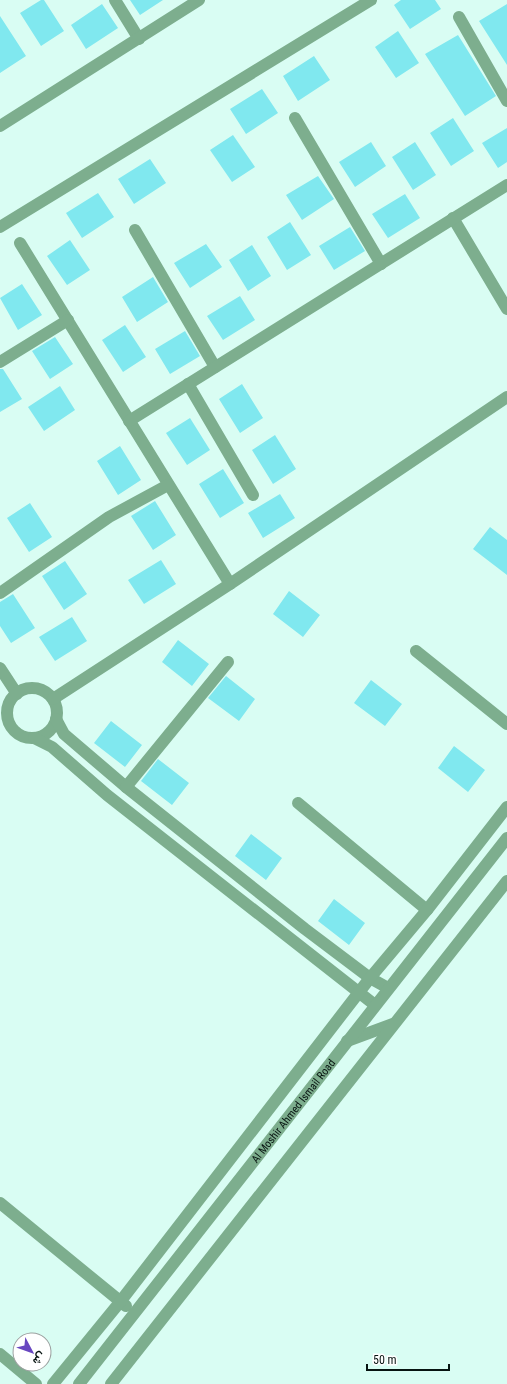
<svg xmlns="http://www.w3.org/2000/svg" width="507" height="1384" viewBox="0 0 507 1384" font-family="'Roboto Condensed',Vazirmatn,sans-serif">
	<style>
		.building { fill: #80e8ef }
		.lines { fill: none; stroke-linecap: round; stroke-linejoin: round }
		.minor { stroke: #7dae8e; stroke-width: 12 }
		.labels { text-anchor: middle; stroke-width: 4; stroke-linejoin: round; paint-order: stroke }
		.street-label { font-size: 11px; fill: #071411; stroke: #fff }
	</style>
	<rect width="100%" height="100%" fill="#d9fdf3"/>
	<!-- building -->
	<path class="building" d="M41,0h3l20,31 -23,15 -21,-33z
		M130,0h33l-23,15z
		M401,0h34l6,9 -31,20 -16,-24z
		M102,4l16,24 -32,21 -15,-24z
		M507,4v61l-28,-44z
		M0,16l26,40 -26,17z
		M398,31l21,32 -23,15 -21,-31z
		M458,35l38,61 -31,20 -40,-62z
		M314,56l16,24 -32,21 -15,-25z
		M262,89l16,24 -32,21 -16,-25z
		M453,118l21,33 -23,15 -21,-33z
		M507,128v34l-9,6 -16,-25z
		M233,135l22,32 -23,15 -22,-32z
		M371,142l15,24 -31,21 -16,-25z
		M415,142l21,33 -23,15 -21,-33z
		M150,159l16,24 -32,21 -16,-25z
		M318,176l16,23 -32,21 -16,-25z
		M98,193l16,24 -32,21 -16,-25z
		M405,194l15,24 -32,20 -16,-24z
		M290,222l21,33 -24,15 -20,-33z
		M350,227l15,24 -31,19 -15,-24z
		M70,240l20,30 -23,15 -20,-29z
		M206,244l16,23 -32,21 -16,-25z
		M252,245l19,31 -23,15 -19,-31z
		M153,277l15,25 -31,20 -15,-25z
		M22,284l20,31 -24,15 -18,-32z
		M240,296l15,24 -32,20 -16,-24z
		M125,325l21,32 -23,15 -21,-32z
		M185,331l15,25 -30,18 -15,-25z
		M55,337l18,27 -23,15 -18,-28z
		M0,369h3l19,30 -22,13z
		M242,384l21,34 -23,15 -21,-34z
		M60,386l15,24 -31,21 -16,-24z
		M190,418l20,32 -23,15 -21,-32z
		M275,435l21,34 -23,15 -21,-34z
		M120,446l21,34 -23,15 -21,-34z
		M223,469l21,34 -24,15 -21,-34z
		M280,494l15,24 -32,20 -15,-25z
		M155,501l21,34 -23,15 -22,-34z
		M30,503l22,34 -23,15 -22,-34z
		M490,527l17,13v35l-34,-26z
		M161,560l15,24 -32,20 -16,-24z
		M65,561l22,33 -23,16 -22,-34z
		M289,591l31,24 -17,22 -30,-23z
		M13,594l22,34 -24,15 -11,-17v-24z
		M72,617l15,24 -32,20 -16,-24z
		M178,640l31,24 -17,22 -30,-24z
		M226,676l29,23 -16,22 -31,-23z
		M371,680l31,24 -17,22 -31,-23z
		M111,721l31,24 -17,22 -31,-24z
		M454,746l31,24 -17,22 -30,-24z
		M158,759l31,24 -17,22 -31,-24z
		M251,834l31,24 -16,22 -31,-24z
		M334,899l31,24 -16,22 -31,-24z"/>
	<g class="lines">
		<!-- minor -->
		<g class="minor">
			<path d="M115,0l24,39"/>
			<path d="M459,17l48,84"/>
			<path d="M295,118l86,146"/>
			<path d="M0,126l199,-126"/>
			<path d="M453,218l54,91"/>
			<path d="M0,227l371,-227"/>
			<path d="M135,230l80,137"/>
			<path d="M20,243l210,341"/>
			<path d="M0,362l68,-42"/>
			<path d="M188,384l65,111"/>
			<path d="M129,421l378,-236"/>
			<path d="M0,593l109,-76 59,-32"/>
			<path d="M416,651l91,73"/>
			<path d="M0,668l17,26"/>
			<circle cx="32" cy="713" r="25"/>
			<path d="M53,699l177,-115 277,-187"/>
			<path d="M56,719l8,15 62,53 179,142 65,49 18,10"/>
			<path d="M34,738l18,9 55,48 268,210"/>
			<path d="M126,787l102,-125"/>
			<path d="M298,803l129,107"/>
			<path d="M347,1041l46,-17"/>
			<path d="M0,1203l126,103"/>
			<path d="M0,1354l36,30"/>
			<path d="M53,1384l67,-82 250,-324 57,-68 80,-103"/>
			<path id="s1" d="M79,1384l428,-546"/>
			<path d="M111,1384l396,-503"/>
		</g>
	</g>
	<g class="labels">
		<!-- street labels -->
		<g class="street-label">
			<text dy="4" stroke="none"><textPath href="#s1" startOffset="347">Al Moshir Ahmed Ismail Road</textPath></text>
		</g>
	</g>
	<!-- north arrow -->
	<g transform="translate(32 1352) rotate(131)"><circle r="19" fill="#ffffff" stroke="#9ca1a0"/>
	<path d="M0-3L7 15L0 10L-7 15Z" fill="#6847c0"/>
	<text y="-6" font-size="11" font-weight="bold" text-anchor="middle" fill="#071411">ش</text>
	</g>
	<!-- scale -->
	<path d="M367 1364v6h82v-6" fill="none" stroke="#071411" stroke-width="2"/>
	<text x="373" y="1364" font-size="12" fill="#071411" stroke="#ffffff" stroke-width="3" paint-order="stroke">50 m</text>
</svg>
